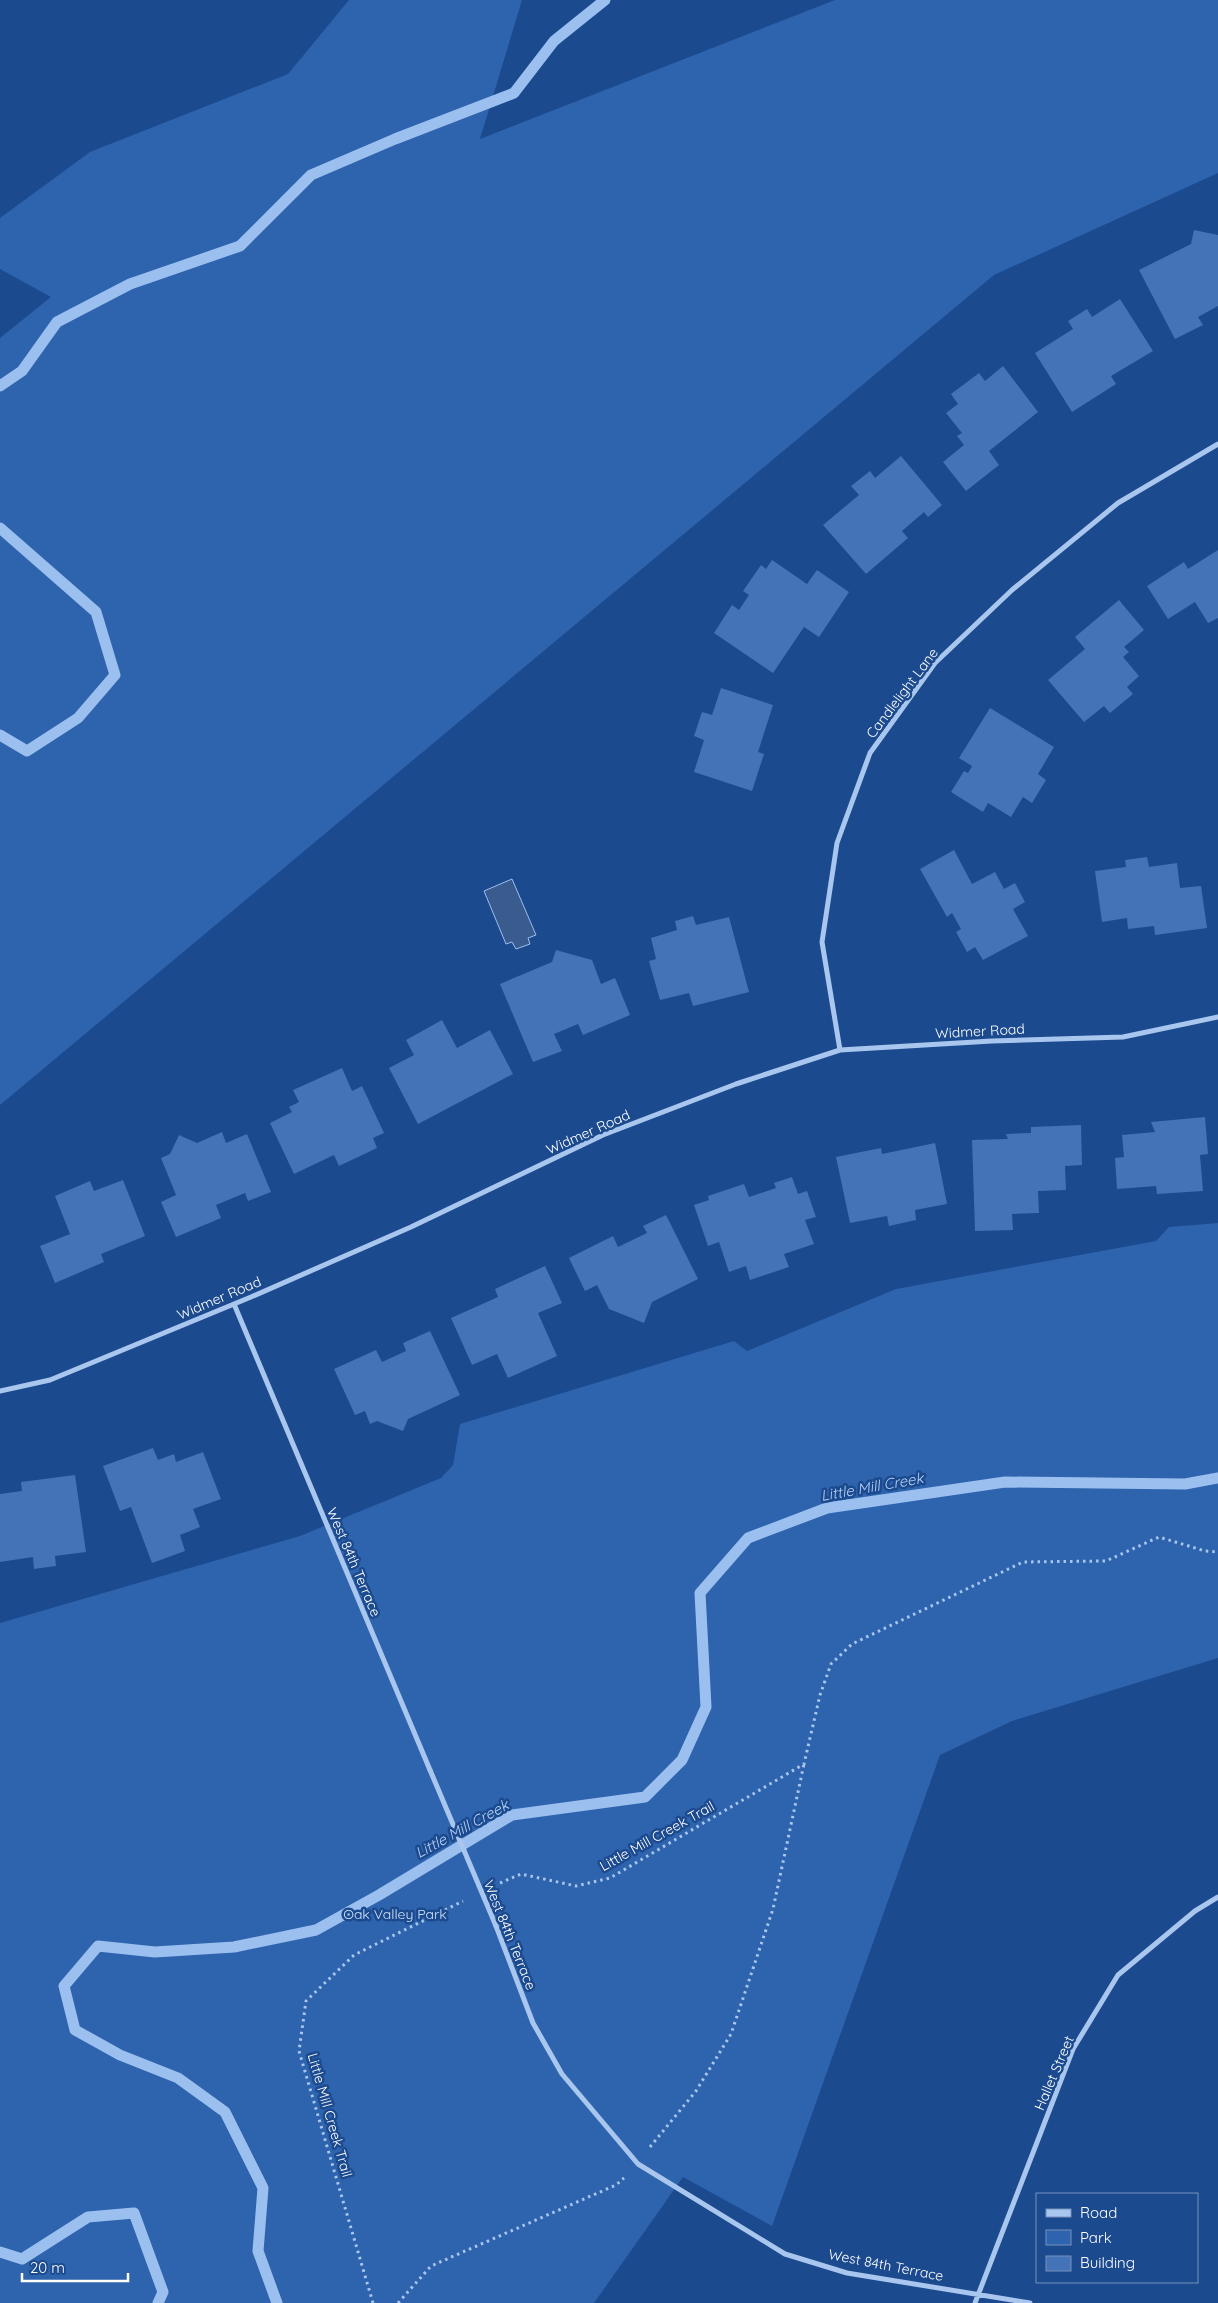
<svg xmlns="http://www.w3.org/2000/svg" width="1218" height="2303" viewBox="0 0 1218 2303" font-family="Quicksand,sans-serif">
	<style>
		.green { fill: #2e63ad }
		.water { fill: #395b8e; stroke: #9bc0f0 }
		.lines { fill: none; stroke-linecap: round; stroke-linejoin: round }
		.stream { stroke: #9bc0f0; stroke-width: 11 }
		.building { fill: #4473b7 }
		.path { stroke: #a9c6ee; stroke-width: 3; stroke-dasharray: 2.5 4; stroke-linecap: butt }
		.street { stroke: #a9c6ee; stroke-width: 5 }
		.street-bridge { stroke: #a9c6ee; stroke-width: 5 }
		.labels { text-anchor: middle; stroke-width: 5; stroke-linejoin: round; paint-order: stroke }
		.street-label { font-size: 14px; fill: #fff; stroke: #1b4a8f }
		.park-label { font-size: 14px; fill: #cee1fa; stroke: #1b4a8f }
		.water-label { font-size: 15px; font-style: italic; fill: #b4d0f5; stroke: #1b4a8f }
	</style>
	<rect width="100%" height="100%" fill="#1b4a8f"/>
	<!-- green -->
	<path class="green" d="M349,0h173l-42,139 355,-139h383v173l-224,102 -994,830v-767l51,-41 -51,-28v-51l90,-66 198,-78z
		M1218,1223v435l-206,63 -72,34 -168,471 -89,-49 -89,126h-594v-680l300,-87 141,-58 12,-13 7,-41 274,-83 13,10 149,-62 260,-48 13,-14z"/>
	<!-- water -->
	<path class="water" d="M512,879l24,56 -8,3 2,6 -14,5 -4,-7 -6,2 -22,-53z"/>
	<g class="lines">
		<!-- stream -->
		<path class="stream" d="M0,386l22,-15 35,-49 73,-38 110,-38 71,-71 84,-36 119,-46 40,-52 51,-41
			M0,528l96,84 19,63 -37,43 -51,33 -27,-16
			M0,2252l22,7 66,-42 46,-4 29,79 -5,11
			M277,2303l-19,-52 5,-63 -38,-76 -47,-34 -58,-23 -45,-25 -11,-44 34,-40 57,6 79,-5 82,-17 63,-35 133,-80 133,-18 37,-37 24,-53 -6,-114 48,-55 79,-30 178,-26 180,2 33,-6"/>
	</g>
	<!-- building -->
	<path class="building" d="M1194,230l24,5v71l-20,11 5,8 -28,14 -36,-69 52,-26z
		M1120,299l33,52 -42,25 5,8 -44,28 -37,-59 38,-24 -5,-8 19,-12 5,8z
		M1003,366l35,46 -49,39 10,14 -33,26 -23,-29 21,-17 -7,-9 5,-3 -16,-20 12,-9 -7,-10 28,-21 6,8z
		M901,456l41,49 -14,12 -4,-5 -22,19 6,7 -42,36 -43,-49 36,-30 -8,-9 19,-15 5,7z
		M1218,550v68l-10,5 -13,-21 -27,17 -21,-33 37,-24 4,7z
		M772,560l35,24 10,-14 32,22 -30,45 -15,-10 -31,46 -59,-40 18,-28 7,5 10,-15 -6,-4 18,-26 5,4z
		M1119,600l25,30 -20,17 5,5 -6,5 16,19 -12,11 6,7 -23,19 -6,-7 -20,16 -36,-42 37,-31 -10,-12z
		M721,688l52,17 -15,47 6,2 -12,37 -58,-19 10,-32 -10,-4 8,-24 10,3z
		M990,708l64,39 -16,27 8,6 -14,23 -9,-6 -12,20 -23,-14 -5,9 -32,-20 13,-21 4,2 4,-7 -13,-8z
		M954,850l18,34 23,-12 9,17 11,-6 10,19 -12,7 15,27 -45,24 -8,-13 -8,5 -11,-20 5,-3 -9,-16 -5,4 -27,-48z
		M1147,857l2,10 28,-4 3,25 21,-2 6,42 -52,7 -1,-9 -26,3 -1,-11 -25,4 -7,-51 31,-4 -1,-7z
		M693,916l3,9 33,-8 20,75 -56,14 -4,-13 -29,7 -11,-39 7,-2 -5,-21 26,-8 -2,-9z
		M556,950l36,10 9,24 14,-6 15,37 -47,20 -5,-11 -24,10 8,17 -29,11 -33,-78 52,-22z
		M442,1020l15,28 33,-18 23,44 -95,50 -29,-56 25,-13 -8,-15z
		M342,1068l10,23 10,-5 22,47 -11,5 4,10 -38,18 -5,-11 -40,19 -24,-51 22,-11 -3,-5 10,-5 -6,-12z
		M1205,1117l3,37 -8,1 3,36 -46,3 -1,-8 -39,3 -2,-31 9,-1 -2,-22 33,-3 -4,-10z
		M1081,1125l1,40 -17,1 1,24 -28,1 1,22 -27,1 1,16 -38,1 -3,-91 36,-1 -2,-5 25,-1v-6z
		M222,1132l4,11 21,-9 24,58 -23,9 -3,-8 -29,12 5,13 -45,19 -15,-35 15,-7 -15,-37 9,-4 9,-19 18,8z
		M935,1143l12,61 -32,6 1,10 -27,6 -2,-10 -37,7 -14,-66 45,-9 1,6z
		M792,1177l6,17 9,-3 9,26 -11,3 9,24 -30,10 5,13 -39,13 -4,-14 -17,6 -10,-30 -11,4 -14,-41 15,-5 -1,-4 36,-12 5,13 27,-9 -2,-5z
		M123,1180l22,56 -44,18 3,8 -49,21 -15,-37 30,-12 -15,-38 35,-15 4,10z
		M666,1215l32,64 -46,23 -8,21 -35,-14 -12,-24 -12,6 -16,-33 44,-22 5,11 29,-14 -4,-7z
		M545,1266l17,37 -24,10 19,43 -49,22 -11,-24 -25,11 -21,-47 47,-21 -3,-8z
		M430,1331l30,64 -52,24 -5,12 -26,-10 -7,3 -5,-13 -10,4 -21,-46 42,-19 6,12 24,-11 -3,-8z
		M153,1448l5,12 16,-6 2,8 27,-10 18,47 -28,10 7,18 -20,8 5,16 -33,12 -21,-56 -11,4 -17,-45z
		M75,1475l11,77 -31,4 1,10 -22,3 -1,-12 -33,5v-68l22,-3 -1,-9z"/>
	<g class="lines">
		<!-- path -->
		<path class="path" d="M500,1883l21,-9 55,12 34,-8 194,-114 16,-69 11,-31 21,-20 171,-82 83,-1 53,-24 46,14 13,1
			M650,2147l46,-56 35,-57 42,-125 31,-145
			M373,2303l-74,-252 7,-50 48,-46 109,-54
			M398,2303l33,-37 185,-81 8,-7"/>
		<!-- street -->
		<path class="street" d="M840,1050l-18,-108 15,-99 33,-90 65,-90 77,-73 106,-87 100,-59
			M234,1304l196,466
			M0,1391l50,-11 201,-83 160,-70 192,-92 133,-51 104,-34 152,-9 131,-4 95,-20
			M496,1926l37,97 29,51 76,90 147,90 62,19 183,30
			M975,2303l98,-254 45,-74 77,-64 23,-14"/>
		<!-- street-bridge -->
		<path class="street-bridge" d="M430,1770l66,156"/>
	</g>
	<g class="labels">
		<!-- street labels -->
		<g class="street-label">
			<text transform="translate(902 693) rotate(-53)" y="5">Candlelight Lane</text>
			<text transform="translate(980 1031) rotate(-3)" y="5">Widmer Road</text>
			<text transform="translate(588 1132) rotate(-24)" y="5">Widmer Road</text>
			<text transform="translate(219 1298) rotate(-23)" y="5">Widmer Road</text>
			<text transform="translate(354 1562) rotate(67)" y="5">West 84th Terrace</text>
			<text transform="translate(657 1836) rotate(-29)" y="5">Little Mill Creek Trail</text>
			<text transform="translate(510 1935) rotate(68)" y="5">West 84th Terrace</text>
			<text transform="translate(1054 2073) rotate(-67)" y="5">Hallet Street</text>
			<text transform="translate(330 2115) rotate(74)" y="5">Little Mill Creek Trail</text>
			<text transform="translate(886 2265) rotate(11)" y="5">West 84th Terrace</text>
		</g>
		<!-- park labels -->
		<g class="park-label">
			<text x="395" y="1919">Oak Valley Park</text>
		</g>
		<!-- water labels -->
		<g class="water-label">
			<text transform="translate(872 1487) rotate(-10)" y="5">Little Mill Creek</text>
			<text transform="translate(462 1829) rotate(-29)" y="5">Little Mill Creek</text>
		</g>
	</g>
	<!-- legend -->
	<rect x="1036" y="2193" width="162" height="90" fill="#1b4a8f" stroke="#7692bc"/>
	<rect x="1046" y="2209" width="25" height="8" fill="#a9c6ee" stroke="#7692bc"/>
	<text x="1080" y="2218" font-size="15" fill="#ffffff">Road</text>
	<rect x="1046" y="2230" width="25" height="15" fill="#2e63ad" stroke="#7692bc"/>
	<text x="1080" y="2243" font-size="15" fill="#ffffff">Park</text>
	<rect x="1046" y="2256" width="25" height="15" fill="#4473b7" stroke="#7692bc"/>
	<text x="1080" y="2268" font-size="15" fill="#ffffff">Building</text>
	<!-- scale -->
	<path d="M22 2273v8h106v-8" fill="none" stroke="#ffffff" stroke-width="2.5"/>
	<text x="30" y="2273" font-size="15" fill="#ffffff" stroke="#1b4a8f" stroke-width="4" paint-order="stroke">20 m</text>
</svg>
